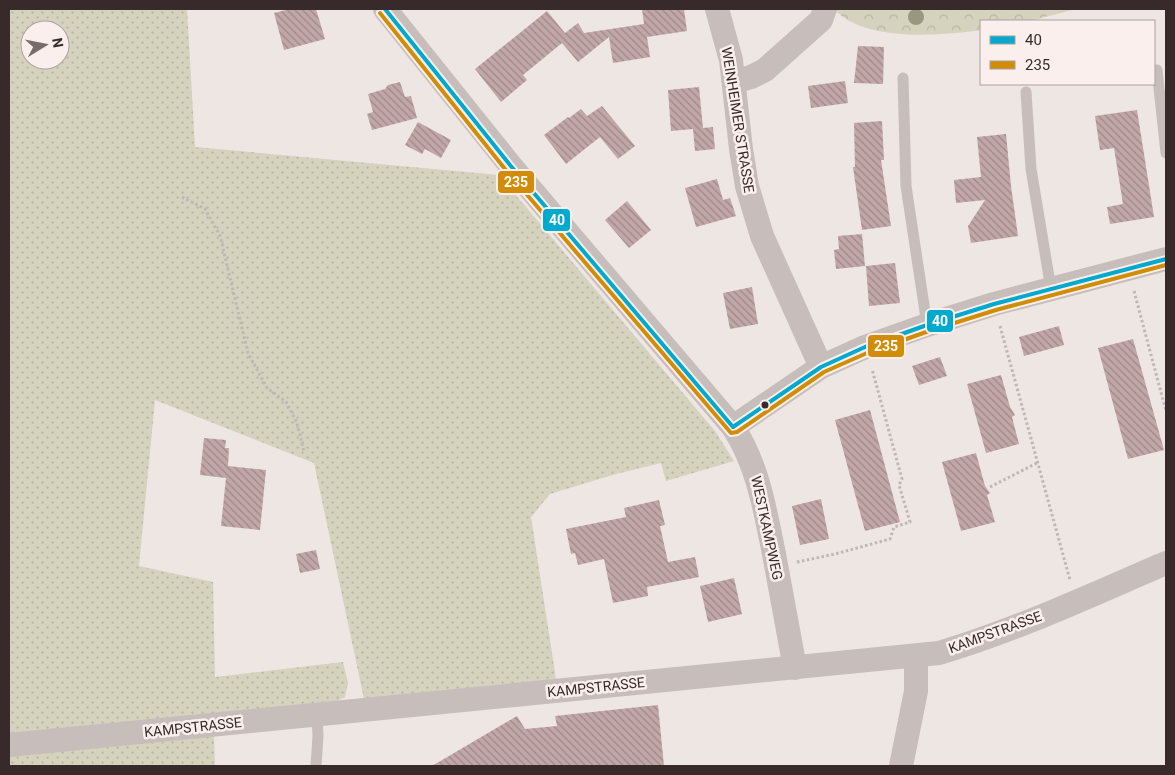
<svg xmlns="http://www.w3.org/2000/svg" width="1175" height="775" viewBox="0 0 1175 775" font-family="Roboto,sans-serif">
	<style>
		.grass { fill: url(#grass-dots); fill-rule: evenodd }
		.park { fill: url(#park-crowns) }
		.building { fill: url(#building-back-hatch) }
		.lines { fill: none; stroke-linecap: round; stroke-linejoin: round }
		.path { stroke: #c0b6b5; stroke-width: 3; stroke-dasharray: 2.5 2.5; stroke-linecap: butt }
		.lane { stroke: #c7bebc; stroke-width: 11 }
		.street { stroke: #c7bebc; stroke-width: 24 }
		.bus-1-casing { stroke: #faefec; stroke-width: 8 }
		.bus-2-casing { stroke: #faefec; stroke-width: 8 }
		.bus-1 { stroke: #00a9ce; stroke-width: 4 }
		.bus-2 { stroke: #d18d08; stroke-width: 4 }
		.tree { fill: #999780 }
		.bus-dot { fill: #382a2a; stroke: #faefec; stroke-width: 2 }
		.labels { text-anchor: middle; stroke-width: 5; stroke-linejoin: round; paint-order: stroke }
		.street-label { font-size: 14px; fill: #382a2a; stroke: #faefec }
		.line-badge { stroke: #faefec; stroke-width: 2 }
		.badge-label { font-size: 14px; text-anchor: middle; font-weight: bold; fill: #fff }
	</style>
	<defs>
		<pattern id="grass-dots" width="8" height="8" patternUnits="userSpaceOnUse" patternTransform="scale(1.25)"><rect width="8" height="8" fill="#d5d2be"/><path d="M2 2h.1M6 6h.1" fill="none" stroke="#b8b4a3" stroke-width="1.8" stroke-linecap="round"/></pattern>
		<pattern id="park-crowns" width="20" height="18" patternUnits="userSpaceOnUse" patternTransform="scale(1.25)"><rect width="20" height="18" fill="#d5d2be"/><path d="M2 6a3 3 0 1 1 6 0M12 15a3 3 0 1 1 6 0" fill="none" stroke="#b8b4a3"/></pattern>
		<pattern id="building-back-hatch" width="6" height="6" patternUnits="userSpaceOnUse" patternTransform="scale(1.25)"><rect width="6" height="6" fill="#c1a7a7"/><path d="M-1 5l2 2M0 0l6 6M5-1l2 2" fill="none" stroke="#9e8888"/></pattern>
	</defs>
	<rect width="100%" height="100%" fill="#eee6e3"/>
	<!-- grass -->
	<path class="grass" d="M9,9h178l8,138 304,28 216,256 19,30 -68,20 -5,-18 -45,11 -66,20 -19,23 25,162 -192,20 -50,-236 -159,-63 -16,166 74,16 2,95 128,-15 5,21 -3,14 -10,5 -326,32zM30,30h30v30h-30z
		M214,735l1,31h-206v-10z"/>
	<!-- park -->
	<path class="park" d="M834,9h242l-46,12h-49v9c-41,6 -118,12 -147,-21z"/>
	<!-- building -->
	<path class="building" d="M290,9h26l9,30 -41,11 -10,-37z
		M642,9h42l3,22 -40,6 3,20 -37,6 -4,-26 -31,25 -16,-19 -39,32 4,5 -26,22 -26,-33 72,-58 18,22 13,-10 6,10 60,-9z
		M858,46l26,1 -1,37 -29,-1z
		M845,81l3,22 -37,5 -3,-22z
		M400,82l5,15 6,-1 6,22 -45,12 -5,-16 6,-2 -5,-18 17,-5 3,-4z
		M699,87l4,41 10,-1 2,22 -20,2 -2,-22 -22,2 -3,-41z
		M602,106l33,40 -17,13 -18,-22 -34,27 -22,-29 24,-18 1,1 12,-9 6,7z
		M1137,110l17,107 -44,7 -3,-17 16,-3 -9,-56 -14,2 -5,-34z
		M882,121l2,39h-3l10,66 -29,4 -9,-63h2l-1,-44z
		M418,122l33,18 -10,18 -16,-9 -3,5 -17,-9z
		M1006,134l5,52 7,50 -47,7 -3,-17 17,-26 -29,3 -2,-23 27,-3 -4,-40z
		M717,179l6,21 7,-2 6,18 -40,11 -11,-39z
		M627,201l24,29 -22,18 -24,-28z
		M862,234l3,32 -29,3 -2,-19 5,-1 -1,-13z
		M895,263l5,40 -31,3 -3,-40z
		M752,287l6,37 -28,5 -7,-36z
		M1059,326l5,19 -40,11 -5,-19z
		M1133,339l31,111 -36,9 -30,-111z
		M940,357l7,19 -28,9 -7,-19z
		M1001,375l9,32 5,8 -3,2 7,27 -33,9 -19,-69z
		M870,410l30,112 -35,9 -30,-111z
		M204,438l22,2 -1,8h4l-1,18 38,4 -6,60 -39,-4 5,-48 -26,-3z
		M976,453l9,33 5,7 -3,2 8,27 -34,9 -19,-69z
		M821,499l8,40 -29,6 -8,-39z
		M659,500l6,25 -5,1 8,36 27,-5 4,20 -52,10 1,9 -35,7 -9,-44 -26,6 -3,-12 -4,1 -5,-25 60,-12 -2,-9z
		M316,550l4,19 -20,4 -4,-19z
		M734,578l8,36 -34,8 -8,-36z
		M658,705l6,61h-232l85,-50 8,13 32,-3 -2,-10z"/>
	<g class="lines">
		<!-- path -->
		<path class="path" d="M182,197l23,12 15,27 28,117 19,35 19,14 11,21 7,29
			M1134,291l32,120
			M1000,326l70,254
			M990,487l47,-24
			M797,562l38,-8 55,-15 4,-12 16,-5 -11,-37 3,-6 -30,-110"/>
		<!-- lane -->
		<path class="lane" d="M1157,70l9,83
			M903,78l3,108 21,139
			M1026,92l5,77 20,120
			M316,766l2,-30 -1,-21"/>
		<!-- street -->
		<path class="street" d="M385,9l125,156 223,262c25,38 32,83 41,127 7,38 14,76 21,114
			M717,9l14,51 10,89 6,37 15,50 59,131
			M734,82l17,-5 14,-7 56,-50 4,-11
			M733,427l88,-60 44,-20 62,-22 67,-21 172,-45
			M9,745l930,-92c78,-23 152,-58 227,-90
			M901,766l15,-75v-35"/>
		<!-- bus-1 casing -->
		<g class="bus-1-casing">
			<path id="bus-1" d="M385,9l125,156 223,262
				M733,427l88,-60 44,-20 62,-22 67,-21 172,-45"/>
		</g>
		<!-- bus-2 casing -->
		<g class="bus-2-casing">
			<path id="bus-2" d="M380,13l125,156 226,264 6,-1 87,-60 43,-19 62,-22 67,-21 170,-45"/>
		</g>
		<!-- bus-1 -->
		<use href="#bus-1" class="bus-1"/>
		<!-- bus-2 -->
		<use href="#bus-2" class="bus-2"/>
	</g>
	<!-- trees -->
	<circle class="tree" cx="916" cy="17" r="8"/>
	<!-- markers -->
	<circle class="bus-dot" cx="765" cy="405" r="4.5"/>
	<g class="labels">
		<!-- street labels -->
		<g class="street-label">
			<text transform="translate(738 120) rotate(81)" y="5">WEINHEIMER STRASSE</text>
			<text transform="translate(767 528) rotate(78)" y="5">WESTKAMPWEG</text>
			<text transform="translate(995 632) rotate(-20)" y="5">KAMPSTRASSE</text>
			<text transform="translate(596 687) rotate(-6)" y="5">KAMPSTRASSE</text>
			<text transform="translate(193 727) rotate(-6)" y="5">KAMPSTRASSE</text>
		</g>
	</g>
	<g class="line-badge">
		<rect x="497" y="170" width="38" height="24" rx="5" fill="#d18d08"/>
		<rect x="542" y="208" width="29" height="24" rx="5" fill="#00a9ce"/>
		<rect x="926" y="309" width="28" height="24" rx="5" fill="#00a9ce"/>
		<rect x="867" y="334" width="38" height="24" rx="5" fill="#d18d08"/>
	</g>
	<g class="badge-label">
		<text x="516" y="187">235</text>
		<text x="557" y="225">40</text>
		<text x="940" y="326">40</text>
		<text x="886" y="351">235</text>
	</g>
	<!-- border -->
	<rect width="1175" height="775" fill="none" stroke="#382a2a" stroke-width="20"/>
	<!-- legend -->
	<rect x="980" y="20" width="175" height="65" fill="#faefec" stroke="#aca09e"/>
	<rect x="990" y="36" width="25" height="8" fill="#00a9ce" stroke="#aca09e"/>
	<text x="1025" y="45" font-size="15" fill="#382a2a">40</text>
	<rect x="990" y="61" width="25" height="8" fill="#d18d08" stroke="#aca09e"/>
	<text x="1025" y="70" font-size="15" fill="#382a2a">235</text>
	<!-- north arrow -->
	<g transform="translate(45 45) rotate(80)"><circle r="24" fill="#faefec" stroke="#aca09e"/>
	<path d="M0-4L9 19L0 12L-9 19Z" fill="#786c6b"/>
	<text y="-8" font-size="14" font-weight="bold" text-anchor="middle" fill="#382a2a">N</text>
	</g>
</svg>
